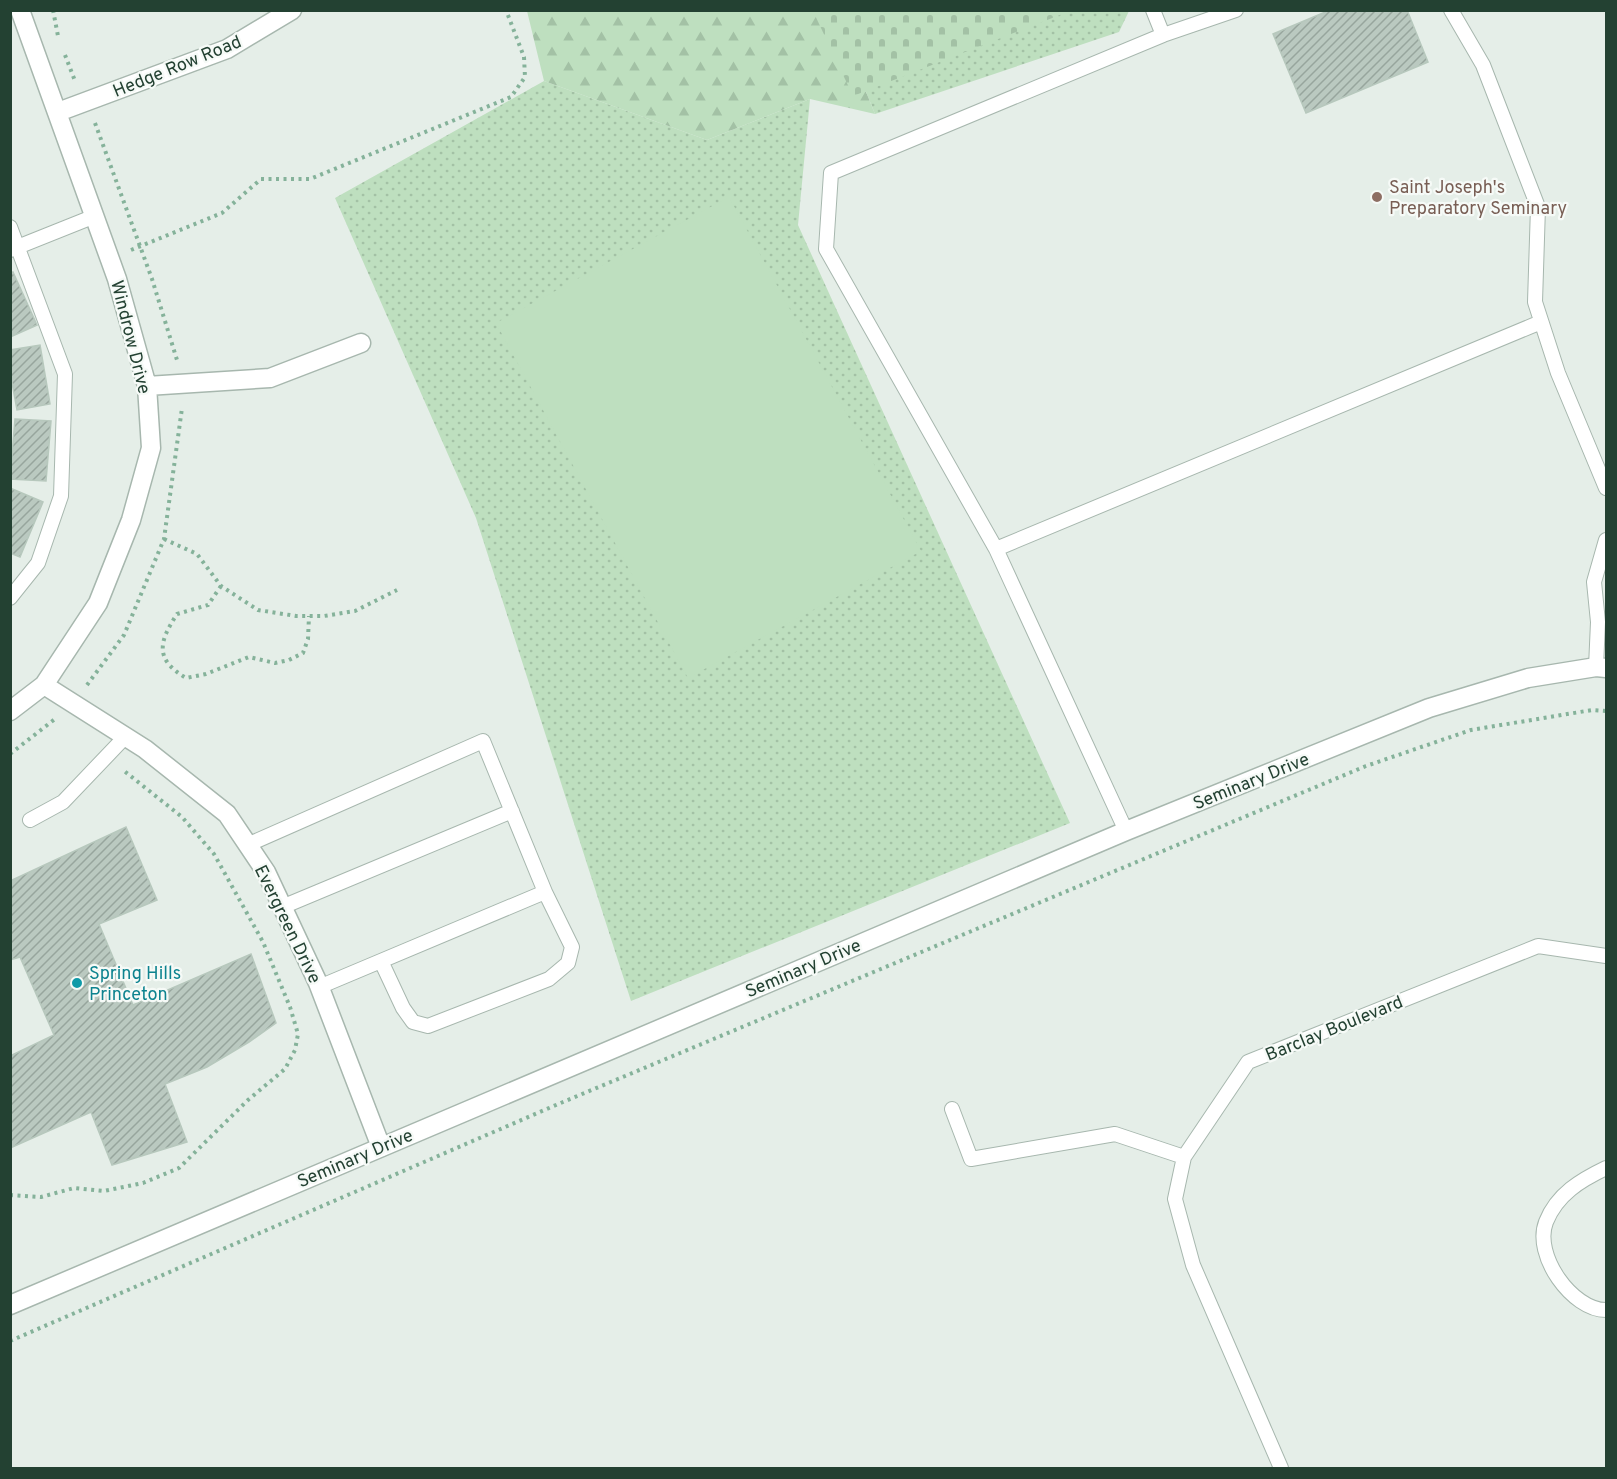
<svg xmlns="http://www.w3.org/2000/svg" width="1617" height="1479" viewBox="0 0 1617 1479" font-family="Overpass,sans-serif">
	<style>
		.grass { fill: url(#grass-dots) }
		.forest { fill: url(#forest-firs) }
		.cemetery { fill: url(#cemetery-stones) }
		.pitch { fill: #bedfbf }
		.building { fill: url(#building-hatch); stroke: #b7c8bd; stroke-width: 1.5 }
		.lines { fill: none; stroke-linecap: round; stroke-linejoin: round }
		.service-casing { stroke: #a7b7ae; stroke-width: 16 }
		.minor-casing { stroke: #a7b7ae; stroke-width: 21 }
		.tertiary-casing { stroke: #a7b7ae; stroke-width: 21 }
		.path { stroke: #85b29a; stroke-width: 4; stroke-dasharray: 3 4.5; stroke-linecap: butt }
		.service { stroke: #fff; stroke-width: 14 }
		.minor { stroke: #fff; stroke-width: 18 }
		.tertiary { stroke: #fff; stroke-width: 18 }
		.education-dot { fill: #8d6e63; stroke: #f6faf7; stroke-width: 2 }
		.culture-dot { fill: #0f9aa8; stroke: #f6faf7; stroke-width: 2 }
		.labels { text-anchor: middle; stroke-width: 4.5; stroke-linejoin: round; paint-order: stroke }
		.street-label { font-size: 18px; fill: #234132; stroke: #f6faf7 }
		.education-label { font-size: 18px; fill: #785e54; stroke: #f6faf7; text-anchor: start }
		.culture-label { font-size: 18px; fill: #0d838f; stroke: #f6faf7; text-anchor: start }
	</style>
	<defs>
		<pattern id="grass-dots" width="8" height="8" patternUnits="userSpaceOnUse" patternTransform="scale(1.5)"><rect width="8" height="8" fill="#bedfbf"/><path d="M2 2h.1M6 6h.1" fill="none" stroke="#a3c1a5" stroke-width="1.8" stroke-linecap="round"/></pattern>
		<pattern id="forest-firs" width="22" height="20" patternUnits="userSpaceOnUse" patternTransform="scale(1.5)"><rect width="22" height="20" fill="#bedfbf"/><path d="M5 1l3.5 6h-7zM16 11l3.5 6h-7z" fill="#a3c1a5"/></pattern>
		<pattern id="cemetery-stones" width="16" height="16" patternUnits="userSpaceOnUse" patternTransform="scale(1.5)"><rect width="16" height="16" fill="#bedfbf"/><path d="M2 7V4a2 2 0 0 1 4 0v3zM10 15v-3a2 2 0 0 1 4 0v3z" fill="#a3c1a5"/></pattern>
		<pattern id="building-hatch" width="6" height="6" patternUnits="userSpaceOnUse" patternTransform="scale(1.5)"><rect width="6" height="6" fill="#bac9c0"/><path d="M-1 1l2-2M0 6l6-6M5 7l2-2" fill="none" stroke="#97a59d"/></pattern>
	</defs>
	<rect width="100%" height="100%" fill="#e5eee8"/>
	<!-- grass -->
	<path class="grass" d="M833,11h296l-10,21 -244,82z
		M544,81l163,59 103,-41 -12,126 272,598 -439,178 -155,-483 -141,-320z"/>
	<!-- forest -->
	<path class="forest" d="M527,11h306l42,103 -65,-15 -103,41 -163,-59z"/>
	<!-- cemetery -->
	<path class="cemetery" d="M813,11h257l-217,85z"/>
	<!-- pitch -->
	<path class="pitch" d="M729,197l192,354 -233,127 -192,-355z"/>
	<!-- building -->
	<path class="building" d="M1330,10h77l21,52 -122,51 -33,-79z
		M13,272l24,53 -27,12v-64z
		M40,345l10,59 -33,6 -7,-38v-22z
		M15,419l36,2 -5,60 -36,-2z
		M10,488l33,14 -23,55 -10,-4z
		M126,827l31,73 -58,24 34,81 118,-51 25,69 -27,19 -42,25 -42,17 22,58 -75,23 -21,-53 -81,36v-92l44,-21 -34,-78 -10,3v-79z"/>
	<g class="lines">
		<!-- service casing -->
		<g class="service-casing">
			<path id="service" d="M1451,10l32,55 55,142 -3,95 23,71 48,115
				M1163,35l73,-25
				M10,227l55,147 -4,122 -23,67 -28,35
				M10,250l85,-34
				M996,549l545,-227
				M1596,667l2,-45 -4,-40 12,-42
				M30,820l33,-18 62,-65
				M1126,831l-130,-282 -170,-300 5,-76 332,-138 -10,-25
				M247,845l236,-104 62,151 -226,95
				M282,907l230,-96
				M381,961l22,47 10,14 15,4 121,-47 19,-16 4,-16 -27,-55
				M952,1109l19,50 144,-25 69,23
				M1606,1168c-25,12 -49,26 -60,54 -13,33 26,88 60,88
				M1281,1468l-88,-203 -18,-66 9,-42 64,-95 290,-116 68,10"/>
		</g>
		<!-- minor casing -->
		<g class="minor-casing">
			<path id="minor" d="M58,112l169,-63 65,-39
				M147,386l123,-8 91,-35
				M44,685l101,64 82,65 39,58 52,111 63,164
				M10,711l34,-26 54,-82 33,-83 20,-72 -4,-62 -30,-107 -97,-269"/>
		</g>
		<!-- tertiary casing -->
		<g class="tertiary-casing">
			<path id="tertiary" d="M10,1305l1116,-474 303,-123 99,-30 68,-11 10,1"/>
		</g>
		<!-- path -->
		<path class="path" d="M53,10l5,26
			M65,55l10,26
			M95,123l57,156 25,81
			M131,250l91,-37 39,-34h49l201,-82 14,-20 -1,-20 -18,-47
			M164,539l33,15 24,32 37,24 38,6h28l31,-5 42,-21
			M221,586l-13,19 -31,9c-18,28 -23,45 9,64l20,-4 43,-17 26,6 14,-3 14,-7 5,-14 1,-23
			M87,685l37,-50 40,-96 18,-131
			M10,754l45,-35
			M10,1195l31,2 33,-9 30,3 39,-8 36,-15 69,-68 37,-31 10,-19 3,-16 -8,-27 -27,-65 -49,-88 -32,-37 -59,-47
			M10,1341l553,-239 803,-336 105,-36 121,-20 14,1"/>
		<!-- service -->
		<use href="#service" class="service"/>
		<!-- minor -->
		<use href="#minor" class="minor"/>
		<!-- tertiary -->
		<use href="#tertiary" class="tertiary"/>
	</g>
	<!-- markers -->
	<circle class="education-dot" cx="1377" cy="197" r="6"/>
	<circle class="culture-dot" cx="77" cy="983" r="6"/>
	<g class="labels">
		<!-- street labels -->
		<g class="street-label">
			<text transform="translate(177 66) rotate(-22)" y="6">Hedge Row Road</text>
			<text transform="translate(131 337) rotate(76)" y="6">Windrow Drive</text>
			<text transform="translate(1251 781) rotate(-22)" y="6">Seminary Drive</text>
			<text transform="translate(288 924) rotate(64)" y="6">Evergreen Drive</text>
			<text transform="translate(803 968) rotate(-23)" y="6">Seminary Drive</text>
			<text transform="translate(1334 1028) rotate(-22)" y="6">Barclay Boulevard</text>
			<text transform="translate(355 1158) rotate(-23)" y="6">Seminary Drive</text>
		</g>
		<!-- education labels -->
		<g class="education-label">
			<text x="1389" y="193">Saint Joseph's<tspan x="1389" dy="21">Preparatory Seminary</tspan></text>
		</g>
		<!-- culture labels -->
		<g class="culture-label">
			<text x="89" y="979">Spring Hills<tspan x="89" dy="21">Princeton</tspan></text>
		</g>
	</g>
	<!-- border -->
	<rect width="1617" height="1479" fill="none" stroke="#234132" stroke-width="24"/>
</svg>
